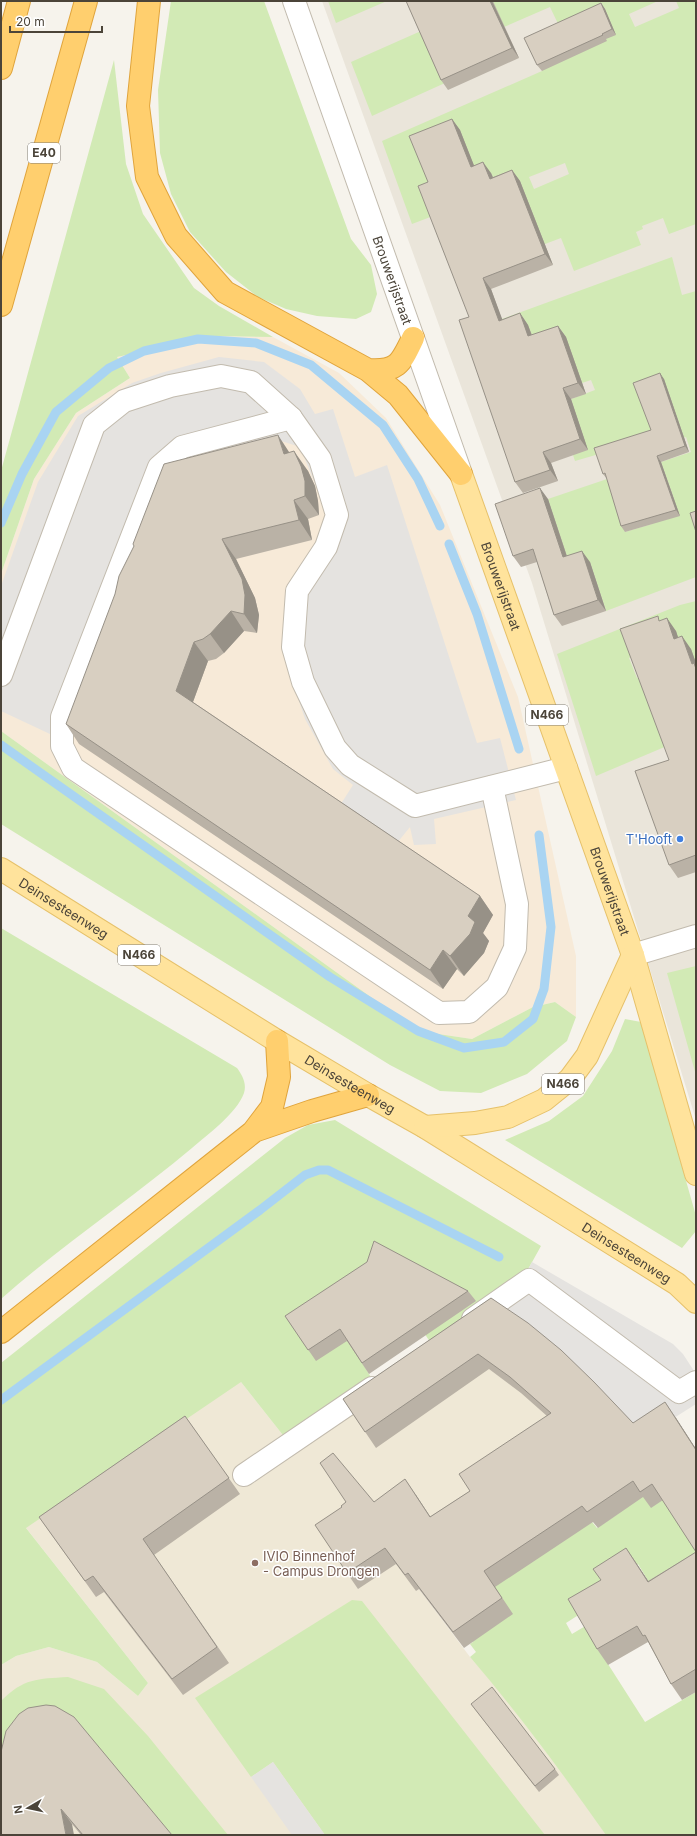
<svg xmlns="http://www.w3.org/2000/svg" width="697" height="1836" viewBox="0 0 697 1836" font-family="Inter,sans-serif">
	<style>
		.residential { fill: #eae5da }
		.commercial { fill: #f7ead8 }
		.education { fill: #efe8d6 }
		.green { fill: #d2eab5; fill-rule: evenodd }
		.parking { fill: #e5e3e0 }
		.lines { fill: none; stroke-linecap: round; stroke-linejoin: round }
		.stream { stroke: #a9d4f2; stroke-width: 9 }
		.minor-casing { stroke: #c2bbae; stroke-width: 24 }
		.major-casing { stroke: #e6c16a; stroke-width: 24 }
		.highway-casing { stroke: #e0a43c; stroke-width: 24 }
		.minor { stroke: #fff; stroke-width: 22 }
		.major { stroke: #ffe39c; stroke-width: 22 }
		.highway { stroke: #ffcf6e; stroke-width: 22 }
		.wall { fill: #bab2a6 }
		.shaded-wall { fill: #979187 }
		.building { fill: #d8cfc1; stroke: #979187 }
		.shop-dot { fill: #3f7fe0; stroke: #fff; stroke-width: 1.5 }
		.education-dot { fill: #8d6e63; stroke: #fff; stroke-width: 1.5 }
		.labels { text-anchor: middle; stroke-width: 3; stroke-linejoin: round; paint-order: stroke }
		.shield { fill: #fff; stroke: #817c74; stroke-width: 1 }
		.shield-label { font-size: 12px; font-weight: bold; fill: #4b4439 }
		.street-label { font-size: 13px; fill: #4b4439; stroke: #fff }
		.shop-label { font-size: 13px; fill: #366cbe; stroke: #fff; text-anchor: end }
		.education-label { font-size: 13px; fill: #785e54; stroke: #fff; text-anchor: start }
	</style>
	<rect width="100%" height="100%" fill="#f6f3ec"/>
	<!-- residential -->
	<path class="residential" d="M322,1h374v1119l-164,-537z"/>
	<!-- commercial -->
	<path class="commercial" d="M216,336l57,1 66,36 47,45 54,87 78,192 58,259v61l-21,-15 -22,5 -61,32 -54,-8 -417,-300v-157l33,-95 42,-66 54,-35 -13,-21z"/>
	<!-- education -->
	<path class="education" d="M521,1282l123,155 -225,152 51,68 29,33 63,83 45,62h-606v-170l15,-9 33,-9 48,15 41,34 10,-13 -147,-187 199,-166 86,109z"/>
	<!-- green -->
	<path class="green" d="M171,1h93l87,238 20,26 6,29 -6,18 -15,7 -39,-3 -31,-7 -28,-12 -32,-25 -36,-40 -19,-38 -11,-41 -2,-63z
		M328,1h59l-51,22z
		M492,1h166l-29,13 6,13 44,-19 -3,-7h20v223l-27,10 -6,-16 -21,8 1,3 -7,3 5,13 -67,26 -13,-33 -16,6 -109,-51 -3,23 -21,8 -30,-83 160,-70 20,-39 -12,-25 -46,20zM565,163l4,11 -35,15 -5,-12z
		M421,31l24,52 -73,33 -21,-54z
		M114,60l12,104 17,50 51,74 25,18 54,31 -57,-1 -99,21 13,21 -54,35 -42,66 -33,95v-103z
		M672,257l10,38 14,-4v286l-90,34 -16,-48 -44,14 -1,-77 65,-22 15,54 27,-8 22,-25 -13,-37 30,-10 -5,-15 -29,10 -58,7 -24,7 -10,-30 14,-5 -8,-27 24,-9 -4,-10 -24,8 -31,-41 -29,-15 -5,-13z
		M696,601v62l-61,-7 -6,2 8,20 5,-1 32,66 -78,33 -39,-122 123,-49z
		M1,731l417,300 54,8 61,-32 22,-5 21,15 -9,24 -40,33 -46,19 -41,-2 -50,-26 -389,-241z
		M1,928l236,140c5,7 10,15 7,25 -7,20 -37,42 -52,55 -62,52 -130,97 -191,151z
		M696,966v109l-29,-102z
		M625,1019l16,3 55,194v15l-14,17 -177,-108 44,-19 34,-25 29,-45z
		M335,1120l206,126 -20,36 -91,60 -9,-14 -73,11 24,40 -86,60 -45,-57 -215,146 122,155 -10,13 -41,-34 -48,-15 -33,9 -15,9v-302l284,-225 23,-13z
		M640,1490l23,10 33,50v24l-38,23 -20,-33 -34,21 -5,65 46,72 51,-30v143h-90c-43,-61 -87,-121 -136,-178l6,-5 -6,-8 3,-2 -24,-73 143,-47 5,6 22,-15zM580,1614l7,11 -15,9 -6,-11z
		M352,1600l10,1 183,234h-220l-52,-73 -22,15 -56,-79z
		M68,1677l36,12 44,47 80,99h-57l-170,-24v-110c23,-23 36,-22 67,-24z"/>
	<!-- parking -->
	<path class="parking" d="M219,357l45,5 36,27 15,25 18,-5 22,68 32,-12 90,278 23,-5 16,62 -82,19 2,25 -22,1 -4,-18 -17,21 -56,-38 16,-25 -20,-16 -28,-50 -23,-69 3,-55 15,-29 25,-38 2,-15 -27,-66 -25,-8 -208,303 -66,-31v-125l37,-104 40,-66 54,-33 29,-10z
		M532,1262l141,82 10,10 13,20v30l-52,33 -147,-127 24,-28z
		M273,1762l52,73h-33l-41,-58z"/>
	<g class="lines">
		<!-- stream -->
		<path class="stream" d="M1,523l21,-49 34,-62 53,-44 35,-17 54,-12 58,4 55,22 72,60 35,54 22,47
			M449,544l28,70 42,135
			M1,745l329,232 88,54 46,17 40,-6 29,-23 11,-30 7,-62 -12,-92
			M1,1400l259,-190 45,-35 14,-5h9l171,87"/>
		<!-- minor casing -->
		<g class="minor-casing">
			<g id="minor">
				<path id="s1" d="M294,1l166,470"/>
				<path d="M291,418l-109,29 -23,20 -97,250v29l11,22 366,245 30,-1 28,-25 18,-39 2,-44 -25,-117"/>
				<path d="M1,675l93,-250 30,-24 46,-15 51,-10 30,6 40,36 29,41 17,56 -11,32 -29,44 -4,56 10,35 32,66 15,17 65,41 151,-38"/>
				<path d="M633,955l63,-19"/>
				<path d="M473,1319l56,-39 150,112 17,-10"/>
				<path d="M244,1475l128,-87"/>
			</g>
		</g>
		<!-- major casing -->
		<g class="major-casing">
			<g id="major">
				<path id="s2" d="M461,474l172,481 63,219"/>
				<path id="s3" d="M1,869l276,172 91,54 57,32 252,157 19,18"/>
				<path d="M425,1127l50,-4 33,-6 36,-17 26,-21 17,-23 46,-101"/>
			</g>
		</g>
		<!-- highway casing -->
		<g class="highway-casing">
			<path id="highway" d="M149,1l-11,105 9,71 29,59 49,56 143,78 30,25 63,79
				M1,68l18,-67
				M1,305l85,-304
				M368,370c30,2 33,-7 45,-32
				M254,1131l58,-20 56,-16
				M1,1332l252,-200 19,-25 7,-30 -2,-36"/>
		</g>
		<!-- minor -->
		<use href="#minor" class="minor"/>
		<!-- major -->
		<use href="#major" class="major"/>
		<!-- highway -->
		<use href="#highway" class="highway"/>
	</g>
	<!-- wall -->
	<path class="wall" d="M406,1h87l26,57 -71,32 -7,-10z
		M601,3l4,6 11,26 -10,4 1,2 -65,30 -5,-6z
		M452,119l8,11 14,36 17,7 2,4 19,-7 8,11 33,84 -62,24 11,31 18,-7 8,12 4,10 26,-9 8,11 20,57 -15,5 17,51 -37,13 7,18 -35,12 -8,-11 -46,-165 -41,-135z
		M664,379l25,73 -28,10 19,54 -55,16 -4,-6 -14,-47 -4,-5 48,-44z
		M290,452l18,19 7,15 3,15 1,14 -11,4 4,21 -76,19 19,39 4,17 -2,18 -13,-2 -20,22 -8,6 -8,2 -15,41 287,194 13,19 -10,18 6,8 -5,12 -20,23 -7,-7 -14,20 -364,-245 -13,-20z
		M548,499l19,57 23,6 16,49 -44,15 -8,-11 -17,-53 -16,5 -8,-11z
		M661,621l15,10 2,7 13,11 5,14v209l-18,6 -9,-13v-105z
		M468,1291l8,10 -107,73 -22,-33 -31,20 -31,-45z
		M491,1298l142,125 43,-5 20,31v243l-14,8 -11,-16 -23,-42 -40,23 -11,-16 4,-69 25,-32 22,33 48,-29 -33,-52 -12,8 -8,-11 -45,31 -5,-6 -98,65 18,27 -49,34 -45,-59 -3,2 -20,-27 -38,25 -11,-16 27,-71 42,-7 14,22 40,-26 77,-75 -26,-23 -32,-24 -113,79 -33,-49z
		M185,1416l55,78 -86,61 75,108 -46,32 -79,-103 -8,5 -57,-80z
		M471,1704l84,65 4,6 -20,17z
		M1,1752l171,83h-91l-9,-11z"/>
	<!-- shaded-wall -->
	<path class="shaded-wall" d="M490,1h2l27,57 -7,-10z
		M601,3l4,6 11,26 -4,-6z
		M452,119l8,11 19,48 -8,-11z
		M483,162l8,11 7,17 -8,-11z
		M512,170l8,11 33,84 -8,-11z
		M483,278l8,11 16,43 -8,-11z
		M520,313l8,12 8,22 -8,-11z
		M558,326l8,11 20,57 -8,-11z
		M660,373l4,6 25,73 -4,-6z
		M563,388l8,11 17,51 -8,-11z
		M278,435l13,20 -7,-1z
		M294,451l14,20 7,15 3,15 1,14 -14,-19z
		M543,452l8,11 7,18 -8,-11z
		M657,456l4,6 19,54 -4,-6z
		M540,488l8,11 23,70 -8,-12z
		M294,500l14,19 4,21 -13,-20z
		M222,539l14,20 19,39 4,17 -2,18 -13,-19z
		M582,551l8,11 16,49 -8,-11z
		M231,611l13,20 -20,22 -14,-19z
		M667,618l9,13 7,21 -9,-13z
		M682,636l9,13 5,14v7l-4,-6z
		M194,642l14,19 -18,49 -14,-19z
		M480,896l13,19 -10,18 6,8 -5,12 -20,23 -14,-20 18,-40z
		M443,950l14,19 -14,20 -13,-19z
		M665,1402l11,16 20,31v1z
		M405,1479l11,16 25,38 -11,-16z
		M626,1548l11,16 22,33 -11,-15z
		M61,1809l11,15 2,11h-8z"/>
	<!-- building -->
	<path class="building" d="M406,1h84l22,47 -71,32z
		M601,3l11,26 -10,5 1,1 -66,30 -13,-27z
		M452,119l19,48 12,-5 7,17 22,-9 33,84 -62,24 16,43 21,-8 8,23 30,-10 20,57 -15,5 17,51 -37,13 7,18 -35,12 -56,-162 10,-3 -51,-131 10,-4 -19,-46z
		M660,373l25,73 -28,10 19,54 -55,16 -16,-53 -2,1 -9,-26 57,-18 -18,-47z
		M278,435l6,19 10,-3 7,15 4,15v15l-11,4 5,20 -77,19 20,40 3,16 -1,19 -13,-3 -21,23 -7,5 -9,3 -18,49 304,205 -12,20 7,6 -5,12 -20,22 -7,-6 -13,20 -364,-246 49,-130 4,-18 15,-30 -1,-2 31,-80z
		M540,488l23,69 19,-6 16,49 -44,15 -21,-66 -20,7 -18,-52z
		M696,511v21l-6,-19z
		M658,616l1,5 8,-3 7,21 8,-3 10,28 2,-1 2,6v186l-27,10 -34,-94 34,-11 -49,-131z
		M374,1241l94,50 -106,72 -22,-34 -32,21 -23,-34 82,-54z
		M491,1298l37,25 33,27 33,32 39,41 32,-21 31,48v219l-25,15 -26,-49 -2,1 -6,-10 -40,23 -29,-50 33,-19 -8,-11 33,-21 22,34 48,-30 -44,-68 -12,8 -7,-11 -46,31 -5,-6 -98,65 18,27 -49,34 -45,-59 -3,2 -20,-27 -38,25 -32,-48 27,-18 -1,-1 5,-4 -26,-39 13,-10 41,49 31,-23 25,38 40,-26 -11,-17 92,-61 -41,-36 -32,-23 -113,78 -22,-33z
		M185,1416l44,62 -86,61 74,108 -45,32 -79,-103 -8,5 -46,-64z
		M492,1687l63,82 -20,17 -64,-82z
		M46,1705l9,1 19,11 98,118h-89l-22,-26 5,26h-65v-83l5,-21 13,-17 9,-6z"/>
	<!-- markers -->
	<circle class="shop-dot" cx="680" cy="839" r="4"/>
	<circle class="education-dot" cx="255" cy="1563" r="4"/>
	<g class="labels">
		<!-- shield labels -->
		<g class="shield">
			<rect x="28" y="143" width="32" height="20" rx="3"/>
			<rect x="526" y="705" width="42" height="20" rx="3"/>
			<rect x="118" y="945" width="42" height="20" rx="3"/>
			<rect x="542" y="1074" width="42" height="20" rx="3"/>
		</g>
		<g class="shield-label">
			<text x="44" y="157">E40</text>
			<text x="547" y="719">N466</text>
			<text x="139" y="959">N466</text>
			<text x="563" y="1088">N466</text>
		</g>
		<!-- street labels -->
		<g class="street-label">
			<text dy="5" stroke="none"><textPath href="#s1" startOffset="296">Brouwerijstraat</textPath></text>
			<text dy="5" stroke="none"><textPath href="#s2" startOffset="119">Brouwerijstraat</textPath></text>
			<text dy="5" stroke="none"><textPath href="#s2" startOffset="443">Brouwerijstraat</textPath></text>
			<text dy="5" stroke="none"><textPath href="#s3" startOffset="74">Deinsesteenweg</textPath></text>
			<text dy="5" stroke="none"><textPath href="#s3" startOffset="410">Deinsesteenweg</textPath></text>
			<text dy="5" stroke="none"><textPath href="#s3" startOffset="734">Deinsesteenweg</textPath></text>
		</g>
		<!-- shop labels -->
		<g class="shop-label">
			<text x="672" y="844">T'Hooft</text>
		</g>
		<!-- education labels -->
		<g class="education-label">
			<text x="263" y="1561">IVIO Binnenhof<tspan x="263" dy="15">- Campus Drongen</tspan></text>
		</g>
	</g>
	<!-- border -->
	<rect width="697" height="1836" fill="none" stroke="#4b4439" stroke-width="4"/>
	<!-- north arrow -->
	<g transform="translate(28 1808) rotate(261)" stroke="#ffffff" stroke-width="3" paint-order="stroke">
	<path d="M0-3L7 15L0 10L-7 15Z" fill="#4b4439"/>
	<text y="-6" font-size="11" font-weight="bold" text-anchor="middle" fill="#4b4439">N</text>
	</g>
	<!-- scale -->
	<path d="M10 26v6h92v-6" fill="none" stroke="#4b4439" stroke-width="2"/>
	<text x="16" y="26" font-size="12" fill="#4b4439" stroke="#ffffff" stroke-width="3" paint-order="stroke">20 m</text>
</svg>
